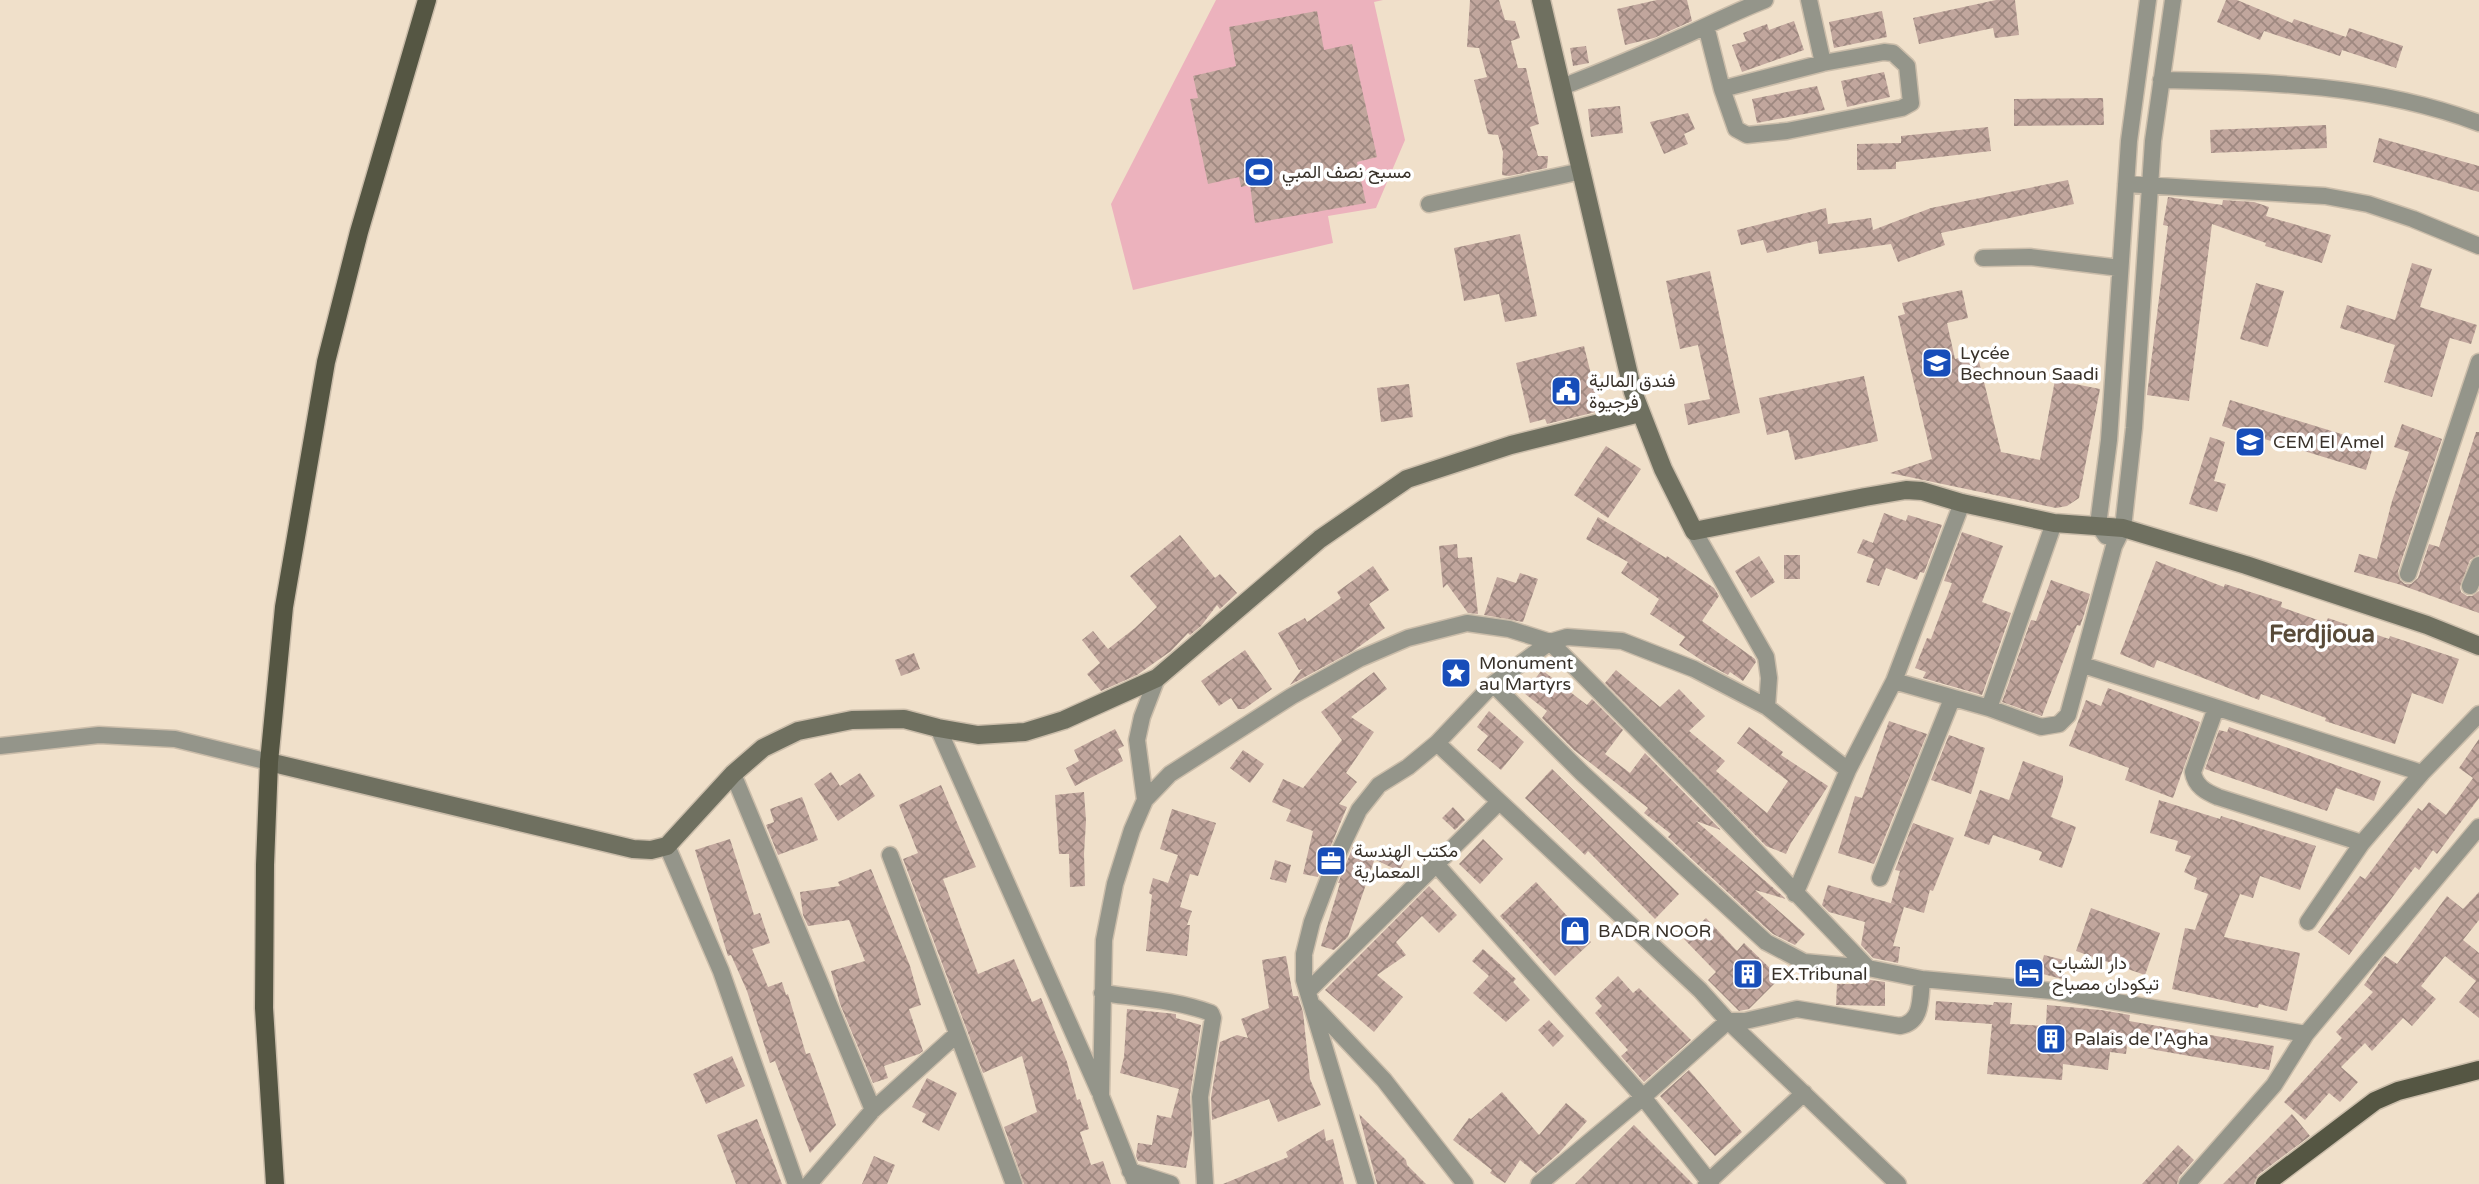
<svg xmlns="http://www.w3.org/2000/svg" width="2479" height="1184" viewBox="0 0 2479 1184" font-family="'Varela Round',Vazirmatn,sans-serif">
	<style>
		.pitch { fill: #ecb2bd }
		.building { fill: url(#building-cross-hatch) }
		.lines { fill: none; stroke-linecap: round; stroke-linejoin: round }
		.street-casing { stroke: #cbbdaa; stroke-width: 19 }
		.secondary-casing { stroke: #cbbdaa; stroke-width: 21 }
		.primary-casing { stroke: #cbbdaa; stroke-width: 21 }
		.street { stroke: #94958a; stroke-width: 16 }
		.secondary { stroke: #6f7060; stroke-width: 18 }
		.primary { stroke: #555643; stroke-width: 18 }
		.labels { text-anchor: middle; stroke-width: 7; stroke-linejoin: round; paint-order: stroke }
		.poi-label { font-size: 18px; fill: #383129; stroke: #fff; text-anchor: start }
		.district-label { font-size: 24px; font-weight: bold; fill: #584a38; stroke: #fff }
	</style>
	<defs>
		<pattern id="building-cross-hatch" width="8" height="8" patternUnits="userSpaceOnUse" patternTransform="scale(1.75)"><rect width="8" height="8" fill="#c1a69d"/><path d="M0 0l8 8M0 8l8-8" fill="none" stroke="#9e8880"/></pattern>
	</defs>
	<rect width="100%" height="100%" fill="#f0e0ca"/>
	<!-- pitch -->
	<path class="pitch" d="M1216,0h167l-9,2 31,138 -29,68 -48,8 5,27 -200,47 -22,-86z"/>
	<!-- building -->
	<path class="building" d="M1470,0h29l6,20 10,1 5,17 -9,3 7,27h8l13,56 -9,3 8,29h10l-1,12 -38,8 -7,-1 1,-23 -5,-17 -10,-1 -14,-54 13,-3 -8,-29 -12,-1z
		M1657,0h30l5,21 -38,17 -29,7 -8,-36z
		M1996,0h19l4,35 -24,3 -2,-10 -74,16 -6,-26z
		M2226,0h11l55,23 2,-4 52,18 3,-9 54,18 -7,22 -54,-18 -2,6 -76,-25 -4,9 -43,-18z
		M1317,11l7,39 28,-6 25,113 -20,5 9,41 -111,20 -5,-38 -9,2 -2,-10 -31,7 -18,-85 8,-1 -5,-22 43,-10 -7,-39z
		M1882,11l5,26 -53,11 -5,-26z
		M1794,21l10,29 -62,22 -10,-27 14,-4 -3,-8 24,-9 2,6z
		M1586,46l3,17 -16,3 -3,-18z
		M1884,72l6,25 -43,10 -6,-26z
		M1817,86l8,24 -68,13 -5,-24z
		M2103,98l1,27 -90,1v-27z
		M1620,106l3,27 -32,4 -3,-28z
		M1688,113l7,16 -11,5 4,10 -24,10 -14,-32z
		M2326,125l1,23 -116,5 -1,-23z
		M1988,127l3,24 -95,11v7l-39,1v-26l44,-1v-7z
		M2379,138l100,28v26l-106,-30z
		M2068,180l6,24 -133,29 4,12 -47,17 -7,-18 -72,10 -2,-13 -50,12 -4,-13 -22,5 -4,-15 89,-22 2,16 43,-6 2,12 58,-22z
		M2168,197l54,8 1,-5 31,2 15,5 -3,9 65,19 -9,28 -57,-17 1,-3 -54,-19 -23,177 -42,-6 21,-169 -5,-1z
		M1520,234l17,82 -32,6 -6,-28 -35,7 -10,-53z
		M2412,263l20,6 -12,38 57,18 -6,19 -21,-6 -18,59 -48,-15 11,-37 -55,-17 7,-23 48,15z
		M1710,271l30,142 -52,12 -4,-21 26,-5 -12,-54 -18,4 -14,-68z
		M2256,283l28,8 -16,56 -28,-8z
		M1962,290l6,28 -21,5 8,36 22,-6 24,99 39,8 15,-80 45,9 -21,109 -12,8 -11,2 -166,-35 42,-14 -34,-143 7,-2 -3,-11z
		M1584,346l16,65 -53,13 -2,-5 -15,4 -14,-60z
		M1864,376l14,65 -83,19 -7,-30 -21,5 -8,-37z
		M1409,384l4,33 -32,5 -4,-34z
		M2230,400l144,44 -8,26 -144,-44z
		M2402,424l40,15 -44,132 2,9 5,4h6l7,-6 11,-34 10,3 37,-115h3v123l-9,5 -10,27 1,5 6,4h5l7,-5v22l-81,-29 -44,-12 5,-18 18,5 15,-58 17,-49 -15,-5z
		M2210,437l15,5 -11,39 12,3 -9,28 -28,-8z
		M1606,446l35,23 -33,49 -34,-23z
		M1884,513l22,8 2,-6 34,10 -18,48 -4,-1 -3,8 -31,-12 -7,18 -13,-4 8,-23 -17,-6 6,-14 10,4z
		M1598,517l68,41 1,-2 47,32 5,8 -17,25 53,38 1,3 -13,19 -13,-9 -2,3 -24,-13 -25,-17 6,-8 -35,-23 9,-15 -38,-26 7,-11 -42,-23z
		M1962,532l41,14 -21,56 29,11 -29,82 -59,-17 3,-6 -11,-4 12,-30 4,1 21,-56 -8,-2z
		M1180,535l35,43 5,-4 17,19 -17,16 -3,-4 -16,21 -11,9 -2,-2 -17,18 -34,24 -36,16 -14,-17 13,-11 -18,-23 11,-9 15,18 27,-21 22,-21 -27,-31z
		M1457,544l1,14 14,-1 6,57 -10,-1 -21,-29 -4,4 -4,-42z
		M1784,555h16v24h-16z
		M1759,556l16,26 -24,16 -16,-27z
		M2156,561l68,26 1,-3 57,18 -1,5 45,16 2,-5 61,21 1,-3 69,23 -16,45 -31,-11 -17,51 -70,-23 1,-3 -65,-24 -2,6 -102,-40 -3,8 -34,-14z
		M1373,566l16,24 -20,14 16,24 -32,23 -63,34 12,-16 -3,1 -21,-37 27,-15 2,4 34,-24 -4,-6z
		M1520,573l18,6 -15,43 -39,-7 13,-38 19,6z
		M2051,580l39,14 -6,21 -4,11 -3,-1 -35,91 -40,-14 29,-82 5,1z
		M1245,650l27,39 -28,20h-6l-7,-11 -12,8 -18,-25z
		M914,653l6,16 -19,7 -6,-16z
		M1542,670l45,35 5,-6 31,31 -18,24 25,19 15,-20 76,77 -25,-9 90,78 -31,-9 50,44 -10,11 -22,-11 -8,-7 -97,-90 3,-3 -27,-21 4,-5 -74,-58 -32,-32 5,-7 -23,-18z
		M1616,670l44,37 19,-18 26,27 -16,15 36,30 -9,10 51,42 21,-32 -51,-38 12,-16 34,25 -2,3 47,31 -37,57 -5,11 -20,-8 -161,-163z
		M1374,672l13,17 -36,28 23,15 -28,41 11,9 -18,22 8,3 -29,70 -15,-3 10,-43 -27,-10 5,-11 -19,-8 11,-23 20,9 39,-48 -21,-28z
		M2108,688l92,34 -27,76 -48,-18 4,-12 -60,-22 17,-46 15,6z
		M1489,711l35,31 -23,28 -24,-20 11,-14 -11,-9z
		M1889,721l38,13 -53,130 -36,-11 17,-57 7,2z
		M2229,727l152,54 -7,20 -38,-13 -9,23 -122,-42 14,-39 8,2z
		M1115,729l9,17 -6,3 5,12 -48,25 -9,-18 13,-7 -5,-11z
		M1949,735l36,13 -14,46 -40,-14z
		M2479,739v59l-42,56 -4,-4 -14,20 -4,-3 -66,88 -31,-23 42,-56 5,3 53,-71 4,3 7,-9 17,13 27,-37 -14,-10z
		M1243,750l21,14 -14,19 -20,-15z
		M2023,761l40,15v6l-12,35 25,10 -14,41 -23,-8 3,-8 -49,-17 -4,10 -25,-9 16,-46 29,10z
		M1552,769l127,125 -24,25 -67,-68 -3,4 -60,-57z
		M831,772l9,14 20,-13 15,23 -37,25 -24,-37z
		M941,785l35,82 -33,12 35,95 36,-15 18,43 9,-4 26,64 10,38 3,-1 9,30 -9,3 11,33 12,-4 8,23h-87l-20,-57 33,-15 -15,-56 -39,17 -80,-214 15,-6 -19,-48z
		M1084,792l2,29 -2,33 1,32 -15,1 -1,-33h-10l-4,-59z
		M802,797l16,43 -40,15 -12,-30 8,-3 -4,-13z
		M2159,800l61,19 1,-3 95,30 -16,44 -40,-14 -7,22 -13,-4 -16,43 76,16 -13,58 -28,-7 -1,4 -86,-19 13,-61 10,2 13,-36 -14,-5 3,-11 -13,-6 7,-16 -16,-5 3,-10 -28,-8z
		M1453,807l12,13 -10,10 -13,-12z
		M1172,809l44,14 -18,53 -8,-2 -10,33 12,4 -5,14h3l-3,31 -41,-5 6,-56 -3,-2 4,-15 15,5 10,-28 -18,-6z
		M1913,823l41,15 -21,53 -3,-1 -6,23 -33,-10 9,-32 -5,-1z
		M730,839l24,76 6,-2 10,30 -18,6 16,38 14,-5 4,13 2,-1 18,60 4,-1 26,72 -26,28 -35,-92 -5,2 -23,-72 -16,-36 -3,1 -33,-106z
		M1483,839l20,20 -23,25 -21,-20z
		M1382,845l25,11 -8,15 -25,-12z
		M1353,847l23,8 -28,82 -14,13 -13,-4 19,-63h-2z
		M1275,860l16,5 -5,18 -16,-4z
		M871,869l39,97 11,39 -12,4 14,42 -4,3 -35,12 4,12 -15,5 -33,-79 -9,-33 34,-10 -16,-41 -41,6 -5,-11 -3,-23 40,-6 -2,-4z
		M1536,882l55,60 -36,34 -55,-60z
		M1828,885l76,22 -11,39 7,1 -2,16 -25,-5 -12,-13 4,-23 -36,-10 -7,-7z
		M1429,886l28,29 -18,18 -17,-17 -26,26 10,13 -29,20 26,22 -29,35 -49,-42z
		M2479,892v28l-16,20 16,13v65l-20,-16 17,-21 -31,-25 -24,30 15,13 -24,27 -9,-8 -31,33 -7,-8 -24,24 17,15 -18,20 -11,-9 -24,27 -21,-18 58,-64 -6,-6 37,-40 -9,-7 18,-26 3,-3 12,8 50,-68 16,13z
		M2091,908l69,25 -15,42 -69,-24z
		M1706,918l31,33 7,-8 36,35 -31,31 -10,2 -31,-31 8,-8 -32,-33z
		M1483,949l33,30 -3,3 17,18 -24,22 -33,-29 16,-17 -17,-15z
		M2044,955l24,6 -6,18 -23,-6z
		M1286,956l7,40h5l5,16 7,67 11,26 -43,17 -9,-23 -57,21 -1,-22 9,-56 17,-7 11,3 -7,-19 28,-11 -7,-48z
		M1618,976l15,17 6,-5 52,52 -47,42 -23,-26 7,-6 -33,-37 7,-7 -7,-8z
		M1857,978l28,4v24l-49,-1 1,-21h19z
		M1936,1001l57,4 1,-3 18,1 -2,21 36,2 1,-21 54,5 29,5 -1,6 145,25 -5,24 -142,-25 -1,9 -16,-2 -2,18 -45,-6 -1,16 -75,-6 5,-50 -57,-4z
		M1127,1009l49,5v4l25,7 -11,70 2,39 -6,34 -48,-7 -2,-5 2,-13 14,2 5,-30 14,3 8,-29 -59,-16 4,-16z
		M1549,1020l15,16 -11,11 -15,-17z
		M732,1056l13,30 -39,18 -13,-30z
		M1689,1070l53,62 -27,24 -55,-60z
		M927,1078l30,15 -18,38 -17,-9 4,-8 -14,-7z
		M1502,1092l37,43 27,-32 21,18 -28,32 -23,20 -16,-13 -15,23 -15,-10 2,-3 -39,-30 16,-22 2,1z
		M1359,1114l47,46 1,5 19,19h-49z
		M2292,1114l18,22 -52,39 -4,9h-31z
		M757,1119l25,65h-46l-19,-49z
		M1634,1125l59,59h-118z
		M1324,1129l2,12 7,-2 11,45h-121l65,-27 -2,-5z
		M2178,1145l16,15 -15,17 -2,7h-35z
		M874,1156l21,9 -8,19h-25z"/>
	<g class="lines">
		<!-- street casing -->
		<g class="street-casing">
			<path id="street" d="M1809,0l14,63 -101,26 14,40 11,6 40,-4 115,-23 9,-5 -4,-37 -14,-13 -9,-1 -61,11
				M1706,26l16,63
				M2161,80c109,2 215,4 318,43
				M1562,87c41,-16 82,-33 122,-51 27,-12 53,-25 81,-36
				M2126,184l199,12 43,8 45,15 66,27
				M1429,204l153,-33
				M1983,258l47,-1 90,11
				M1694,531l72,126 3,21 -2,29
				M2106,536l-8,-11 11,-85 20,-299 19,-141
				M2408,574l71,-212
				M2470,586l9,-21
				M2083,665l339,108
				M1894,681l95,27 52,19 18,-3 9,-9 46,-169 9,-18 11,-100 19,-287 20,-141
				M1493,684l89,89 184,169 38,20 64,6 54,11 130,12 254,43
				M1989,708l65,-185
				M2216,708l-23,64c2,14 13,20 25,25l144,46
				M938,728l161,363
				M1437,743l263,247 28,31 170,163
				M0,746l99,-11 76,4 94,23
				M733,774l140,336
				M1145,800l-8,-60 5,-23 15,-39
				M667,846l54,125 75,213
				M890,855l124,329
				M1435,863l208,234 68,87
				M1880,878l72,-179
				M1795,894l53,-124 46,-89 68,-178
				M2308,922l54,-79 60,-70 57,-59
				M1308,991l190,-188
				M1102,993c36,5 75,7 109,20l2,5 -13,79 5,87
				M1315,1007l69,73 81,104
				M1130,1171l41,13
				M809,1184l64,-74 84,-76
				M1136,1184l-35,-88 3,-156 11,-56 17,-54 13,-30 25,-26 122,-78 67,-37 49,-21 59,-15 42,6 41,13 17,-5 55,4 72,28 73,38 81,63
				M1366,1184l-62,-204v-26l8,-32 26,-68 21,-44 20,-25 29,-18 29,-24 56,-59 57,-42 158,159 160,167
				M1539,1184l104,-87 85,-76h17l52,-12 103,17c23,-4 20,-28 22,-47
				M1706,1184l98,-91
				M2187,1184l87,-99 32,-51 173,-207"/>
		</g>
		<!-- secondary casing -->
		<g class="secondary-casing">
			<path id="secondary" d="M1541,0l92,392 30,77 31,62 171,-34 41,-7 16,1 40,12 92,20 69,5 123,37 181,60 52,21
				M269,762l364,87 18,1 16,-4 66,-72 30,-26 35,-17 54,-11 52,-1 34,9 40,7 47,-3 39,-12 93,-42 163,-139 87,-60 104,-34 129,-32"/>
		</g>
		<!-- primary casing -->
		<g class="primary-casing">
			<path id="primary" d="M275,1184l-11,-176 1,-143 4,-103 15,-155 42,-245 33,-130 68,-232
				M2265,1184l110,-83 23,-10 81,-21"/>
		</g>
		<!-- street -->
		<use href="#street" class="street"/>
		<!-- secondary -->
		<use href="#secondary" class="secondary"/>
		<!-- primary -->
		<use href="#primary" class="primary"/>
	</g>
	<!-- icons -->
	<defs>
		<g id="stadium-square" transform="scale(1.575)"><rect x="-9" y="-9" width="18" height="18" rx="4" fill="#174db9" stroke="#fff"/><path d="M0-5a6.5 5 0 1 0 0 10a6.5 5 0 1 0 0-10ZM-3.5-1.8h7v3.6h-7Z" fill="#fff"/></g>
		<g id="school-square" transform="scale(1.575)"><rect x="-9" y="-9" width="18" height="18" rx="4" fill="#174db9" stroke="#fff"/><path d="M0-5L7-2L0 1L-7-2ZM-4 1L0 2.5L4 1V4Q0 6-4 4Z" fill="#fff"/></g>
		<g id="civic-square" transform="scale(1.575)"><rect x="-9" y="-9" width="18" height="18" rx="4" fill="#174db9" stroke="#fff"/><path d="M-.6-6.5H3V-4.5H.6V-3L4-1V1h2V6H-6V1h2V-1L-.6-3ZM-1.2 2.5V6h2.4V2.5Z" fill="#fff"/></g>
		<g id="sight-square" transform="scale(1.575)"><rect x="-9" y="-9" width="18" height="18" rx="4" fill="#174db9" stroke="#fff"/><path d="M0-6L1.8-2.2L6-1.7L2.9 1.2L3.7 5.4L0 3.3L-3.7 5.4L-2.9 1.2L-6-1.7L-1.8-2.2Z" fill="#fff"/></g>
		<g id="office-square" transform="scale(1.575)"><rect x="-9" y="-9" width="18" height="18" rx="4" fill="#174db9" stroke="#fff"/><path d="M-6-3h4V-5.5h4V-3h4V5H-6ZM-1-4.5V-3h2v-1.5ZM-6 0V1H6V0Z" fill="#fff"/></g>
		<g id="shop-square" transform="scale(1.575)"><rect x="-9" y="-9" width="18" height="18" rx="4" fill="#174db9" stroke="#fff"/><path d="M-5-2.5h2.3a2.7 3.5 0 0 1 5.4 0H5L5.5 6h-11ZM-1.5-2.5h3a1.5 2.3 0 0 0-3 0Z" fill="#fff"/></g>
		<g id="hotel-square" transform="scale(1.575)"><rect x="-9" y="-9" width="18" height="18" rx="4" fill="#174db9" stroke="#fff"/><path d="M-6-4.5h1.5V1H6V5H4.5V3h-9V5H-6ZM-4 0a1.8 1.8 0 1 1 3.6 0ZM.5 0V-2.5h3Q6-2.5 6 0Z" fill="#fff"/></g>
		<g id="building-square" transform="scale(1.575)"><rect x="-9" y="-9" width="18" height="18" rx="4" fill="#174db9" stroke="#fff"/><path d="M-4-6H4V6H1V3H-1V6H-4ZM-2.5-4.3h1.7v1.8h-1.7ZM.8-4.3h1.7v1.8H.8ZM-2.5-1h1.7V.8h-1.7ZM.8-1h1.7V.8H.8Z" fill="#fff"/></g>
	</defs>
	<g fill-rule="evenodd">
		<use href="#stadium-square" x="1259" y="172"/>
		<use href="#school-square" x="1937" y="363"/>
		<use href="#civic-square" x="1566" y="391"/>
		<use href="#school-square" x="2250" y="442"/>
		<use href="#sight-square" x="1456" y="673"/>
		<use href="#office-square" x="1331" y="861"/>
		<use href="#shop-square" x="1575" y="931"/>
		<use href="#hotel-square" x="2029" y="973"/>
		<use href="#building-square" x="1748" y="974"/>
		<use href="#building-square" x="2051" y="1039"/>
	</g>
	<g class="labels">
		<!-- poi labels -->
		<g class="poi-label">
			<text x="1282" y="178">مسبح نصف المبي</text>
			<text x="1960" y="359">Lycée<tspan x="1960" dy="21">Bechnoun Saadi</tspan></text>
			<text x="1589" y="387">فندق المالية<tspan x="1589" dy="21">فرجيوة</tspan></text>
			<text x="2273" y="448">CEM El Amel</text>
			<text x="1479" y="669">Monument<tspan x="1479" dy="21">au Martyrs</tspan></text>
			<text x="1354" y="857">مكتب الهندسة<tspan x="1354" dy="21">المعمارية</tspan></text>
			<text x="1598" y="937">BADR NOOR</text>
			<text x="2052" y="969">دار الشباب<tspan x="2052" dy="21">تيكودان مصباح</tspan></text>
			<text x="1771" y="980">EX.Tribunal</text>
			<text x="2074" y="1045">Palais de l'Agha</text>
		</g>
		<!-- district labels -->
		<g class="district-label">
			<text x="2322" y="642">Ferdjioua</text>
		</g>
	</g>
</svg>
